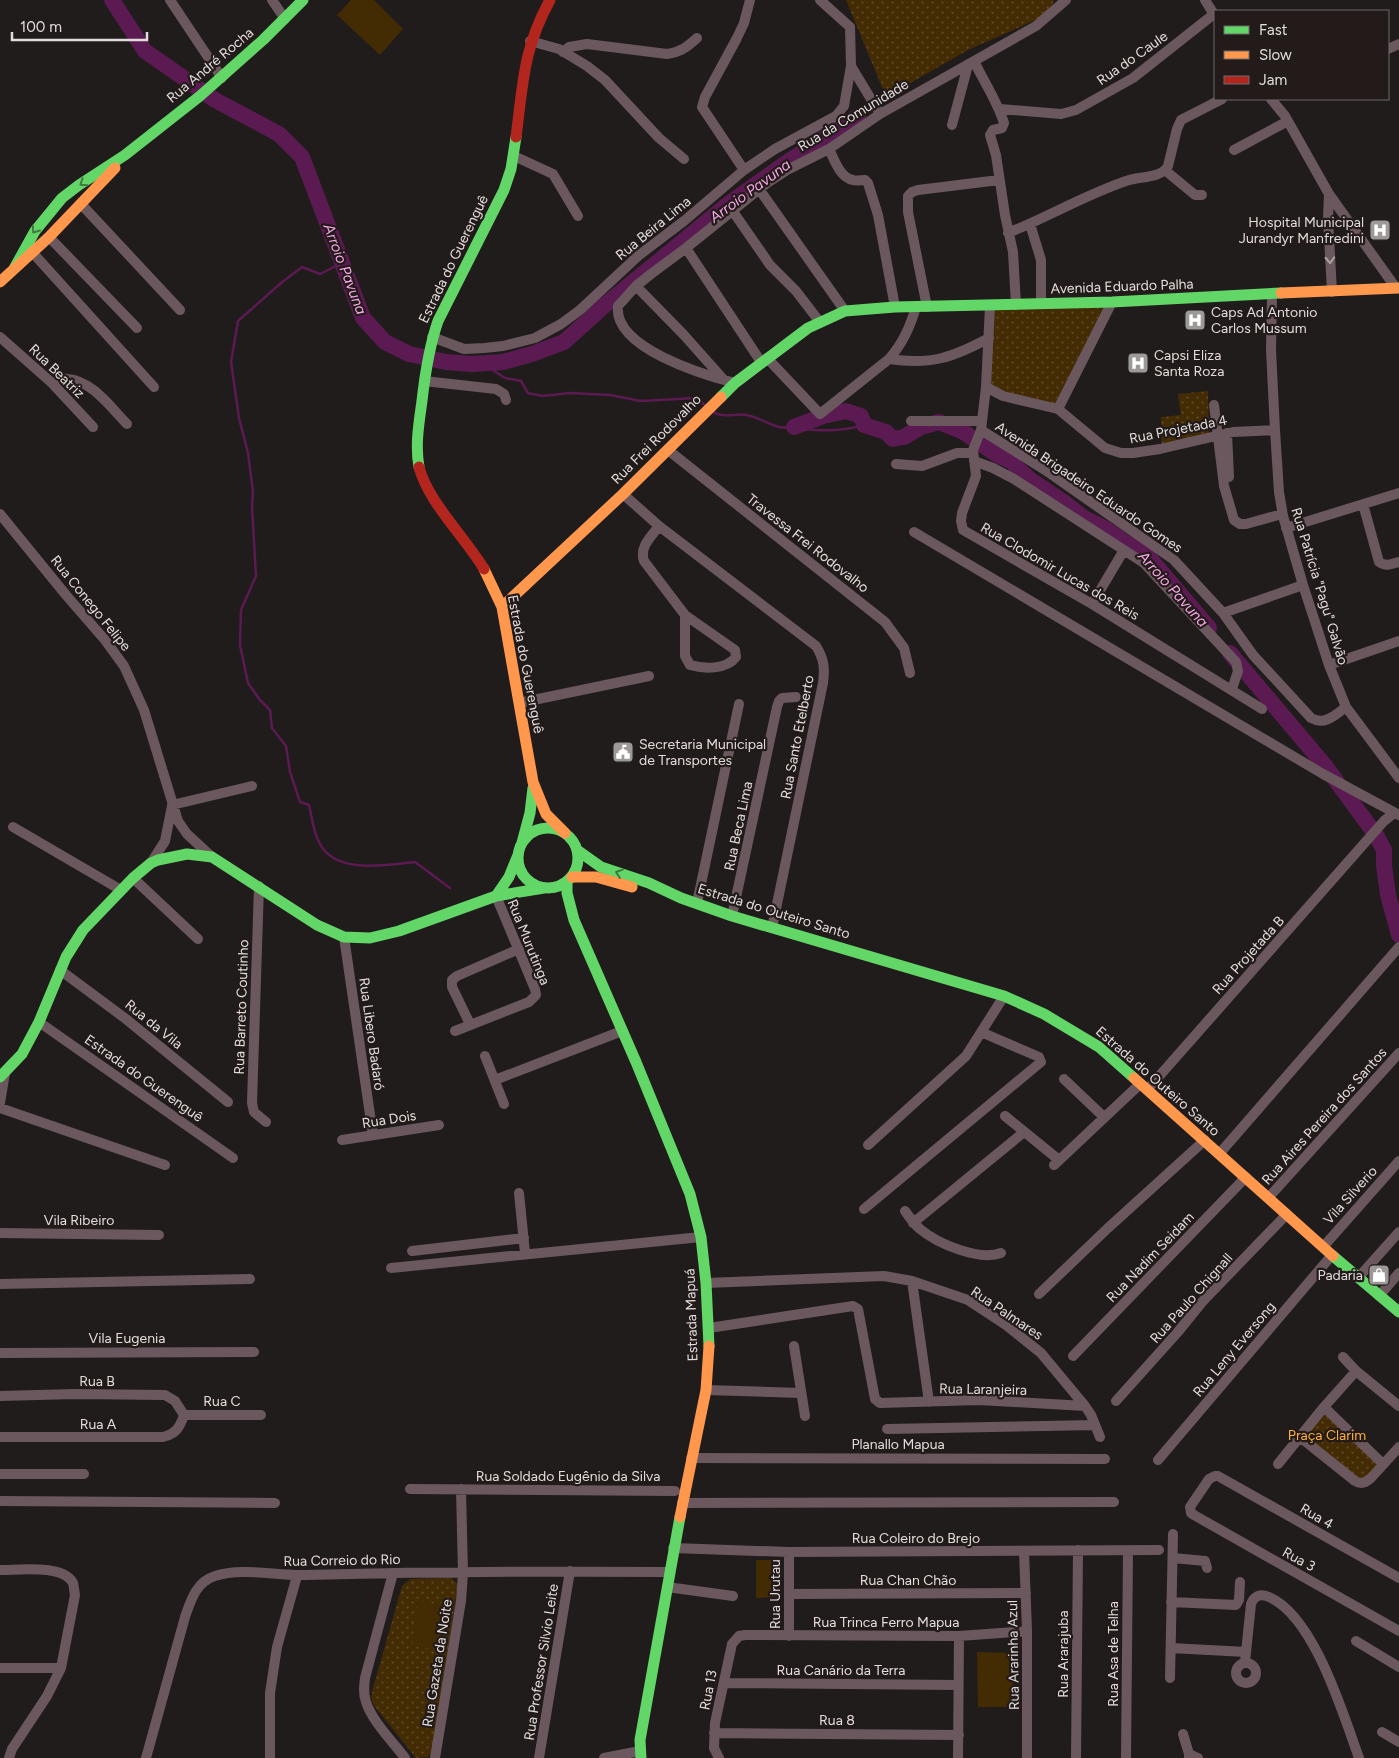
<svg xmlns="http://www.w3.org/2000/svg" width="1399" height="1758" viewBox="0 0 1399 1758" font-family="Figtree,sans-serif">
	<style>
		.grass { fill: url(#grass-dots) }
		.pitch { fill: #432b04 }
		.lines { fill: none; stroke-linecap: round; stroke-linejoin: round }
		.stream { stroke: #5b1a51; stroke-width: 2.5 }
		.river { stroke: #5b1a51; stroke-width: 16 }
		.street { stroke: #6b585e; stroke-width: 10 }
		.fast { stroke: #63d668; stroke-width: 11 }
		.slow { stroke: #ff974d; stroke-width: 11 }
		.jam { stroke: #b3261e; stroke-width: 11 }
		.oneway { stroke: #427841 }
		.oneway2 { stroke: #aca1a3 }
		.labels { text-anchor: middle; stroke-width: 4.5; stroke-linejoin: round; paint-order: stroke }
		.street-label { font-size: 14px; fill: #e2dddc; stroke: #221b1a }
		.poi-label { font-size: 14px; fill: #e2dddc; stroke: #221b1a; text-anchor: start }
		.park-label { font-size: 14px; fill: #fdb037; stroke: #221b1a }
		.water-label { font-size: 15px; font-style: italic; fill: #f7a6e6; stroke: #221b1a }
	</style>
	<defs>
		<pattern id="grass-dots" width="8" height="8" patternUnits="userSpaceOnUse" patternTransform="scale(1.25)"><rect width="8" height="8" fill="#432b04"/><path d="M2 2h.1M6 6h.1" fill="none" stroke="#5e4928" stroke-width="1.8" stroke-linecap="round"/></pattern>
	</defs>
	<rect width="100%" height="100%" fill="#201c1c"/>
	<!-- grass -->
	<path class="grass" d="M846,0h208l-5,14 -81,36 -82,47z
		M1106,306l-48,103 -72,-15 7,-85z
		M1208,391l1,52 -47,8 -1,-34 20,-2 -3,-21z
		M1324,1407l59,57 -20,19 -63,-46z
		M451,1578l7,6 -25,166 -5,7 -12,1 -41,-51 -4,-9 2,-10 29,-102 8,-7z"/>
	<!-- pitch -->
	<path class="pitch" d="M351,0h23l29,29 -23,26 -43,-40z
		M756,1560h24v37l-24,1z
		M418,1601l24,4 -6,44 -24,-3z
		M977,1652l36,1v54h-35z"/>
	<g class="lines">
		<!-- stream -->
		<path class="stream" d="M342,263l-22,11 -18,-7 -21,16 -43,38 -7,41 8,56 9,35 5,39 -1,15 4,69 -15,34 -1,35 8,38 12,17 10,10 2,18 14,18 4,26 10,30 9,3c3,12 4,26 10,37 15,33 67,23 96,20l35,26
			M472,364l16,3 17,11 16,3 7,12 14,3 28,-3 40,2 31,6 55,-3 10,8
			M712,411c10,8 23,2 34,4 12,2 21,9 33,12 5,1 10,0 15,1 25,3 46,4 70,-3"/>
		<!-- river -->
		<path class="river" d="M112,0l33,51 70,49 64,34 23,23 61,161 22,24 24,12 37,8 26,2 31,-2 29,-8 32,-12 41,-37 122,-100 56,-40 75,-49
			M794,427l29,-11 23,-5 15,5 3,9 22,7 7,7 11,-2 17,-10 18,-5 23,9 37,25 14,6 3,5 16,14 33,22 19,15 22,11 19,13 21,12 63,74
			M1230,653l96,114 50,68 8,15v15l4,30 11,40"/>
		<!-- street -->
		<path class="street" d="M170,0l52,78
			M272,0l13,19
			M820,0l30,27 1,39 29,48
			M1205,0l10,16
			M530,41l29,8 28,17 18,14 54,58 25,21
			M1388,49l11,-5
			M563,52l6,-5 18,-3 80,10c14,-2 20,-7 30,-16
			M974,61c10,21 23,40 30,62l-2,5 -9,2 -3,5 6,20 9,60 8,37 3,53
			M1271,99l14,17 44,78 67,94
			M1000,109l61,5 15,-4 57,-32 81,-64
			M952,125l16,-60
			M829,149c5,10 11,29 24,31 3,1 8,0 12,0l3,3 10,32 17,92
			M1234,150l54,-29
			M514,156l39,18 25,42
			M744,170l-42,-63 3,-10 32,-59 7,-15 6,-23
			M1166,171l29,24h7
			M759,189l86,122
			M1329,194l-1,24 4,74
			M81,204l99,106
			M732,210l38,55 26,26 23,30
			M1030,224l11,36v44
			M1008,233c40,-16 77,-38 118,-52 12,-5 35,-2 42,-15l9,-37 4,-9 41,-21
			M49,237l88,91
			M686,248l75,114
			M32,252l122,135
			M636,286l47,48 41,46
			M1272,293l-1,57 4,80 4,62 4,24 20,69 26,80 17,42 53,71
			M990,306l-4,81 -5,43 -8,20 3,26 -14,37 -1,8 2,9 129,74 170,105
			M927,307l-19,-95v-16l4,-4 6,-2 81,-10
			M0,337l52,46 41,44
			M432,337l32,12 20,-1 19,-2 32,-8 26,-14 19,-14 58,-54 46,-35 60,-51 31,-21 61,-33 8,-10 7,-40
			M767,358l53,56 69,-55c14,-16 21,-32 27,-52
			M889,359c42,6 63,-1 100,-21
			M424,381l72,8 8,5 2,6
			M52,383c5,-2 10,-5 15,-4 25,1 44,29 60,45
			M735,383c-31,-8 -122,-35 -117,-77l18,-20 15,-12 35,-26 81,-65 20,-13 42,-21 51,-35 156,-88 30,-26
			M986,387l17,9 55,13 47,39 16,5h12l27,-4 73,-17 42,-2
			M1214,405l10,81 10,34 6,4h6l36,-10
			M1058,409l54,-107
			M911,421h71
			M981,430l64,40 129,90 49,53 30,42 58,63c14,8 24,-3 35,-11
			M1227,433l2,44
			M668,450l217,172 19,26 6,25
			M974,461l19,7 21,11 130,84 92,99 2,9 -6,18
			M896,464l26,2 35,-13h16
			M623,494l36,32 157,120c8,13 9,22 7,37l-51,245
			M1363,504l16,58c7,5 13,2 20,0
			M0,514l66,81 39,45 19,26 20,44 34,111 9,13 25,23
			M659,526c-8,11 -20,21 -15,35l41,54 50,35 1,7c-10,13 -32,12 -46,8l-5,-9v-41
			M1286,528l113,-35
			M914,532l409,242 76,41
			M1092,604l32,-54
			M1223,613l80,-28
			M1329,665l70,-24
			M519,703l130,-27
			M172,805l80,-19
			M13,827l108,63
			M151,863l14,-22 7,-35
			M133,878l65,61
			M259,886l-7,217 2,9 12,10
			M697,903l42,-199
			M732,916l45,-209 2,-6 3,-3 14,-1
			M344,937l29,198
			M60,970l66,49 102,83
			M39,1022l194,136
			M470,1024l-18,-37v-7l5,-4 62,-27
			M455,1031l74,-29 7,-7 -1,-6 -39,-93
			M485,1056l19,48
			M1064,1079l40,38
			M495,1080l127,-49
			M1147,1090l237,-269 10,-8
			M0,1103l5,-30
			M0,1108l165,57
			M1005,1116l54,44
			M342,1140l97,-15
			M868,1145l98,-89 38,-60
			M1220,1153l179,-206
			M1054,1165l86,-81
			M519,1193l6,60
			M1269,1197l130,-144
			M864,1209l177,-147 -2,-5 -58,-25
			M905,1211c5,7 9,13 15,18 18,15 59,32 81,24
			M913,1223l111,-91
			M0,1233l159,2
			M1323,1247l76,-86
			M412,1251l112,-13
			M391,1268l310,-31
			M1358,1278l41,-46
			M912,1281l17,121
			M706,1283l178,-7 28,5 56,19 38,25 35,28 44,53 6,9 9,22
			M0,1284l250,-5
			M1039,1294l69,-66 97,-88
			M1379,1296l20,-23
			M709,1328l144,-22 5,3 17,90 5,4 99,-3 106,6
			M794,1346l11,70
			M0,1353l254,-1
			M1073,1356l173,-179
			M1343,1357l13,14 43,35
			M706,1390l94,3
			M0,1396l75,-2 90,1 10,6 9,14
			M1116,1401l61,-68 26,-32 84,-87
			M1324,1407l59,57
			M184,1415h77
			M887,1429l208,-4
			M0,1437h163c13,-3 17,-10 21,-22
			M1300,1437l55,44c7,4 11,1 16,-3l28,-31
			M691,1458l414,1
			M1158,1460l174,-205
			M1278,1464l46,-57 32,-36
			M0,1474h84
			M410,1489l265,2
			M0,1501l275,2
			M682,1503l432,-1
			M673,1548l116,4 370,-2
			M1024,1551l3,80v127
			M789,1552v84
			M1173,1558l32,3 2,7
			M0,1570c18,0 63,-6 73,13 1,3 1,8 2,12l-14,73 -14,28 -35,53 -3,9
			M393,1573l-28,105c-1,8 -2,16 1,24 6,19 27,40 39,56
			M1399,1578l-181,-102h-3l-6,3 -19,28 1,6 3,2 205,116
			M667,1587l66,9
			M790,1594l236,-1
			M1171,1602l65,3 3,-5 1,-18
			M1356,1641l43,26
			M1171,1648l75,4
			M1245,1662l6,-58c3,-8 9,-11 18,-7 45,19 74,117 90,161
			M1236 1673a10 10 0 1 1 20 0a10 10 0 1 1-20 0Z
			M0,1668h61
			M1170,1678l3,-144
			M724,1683l234,2
			M1382,1732l17,10
			M714,1733l245,2
			M1183,1734l6,20v4
			M1189,1754l9,4
			M146,1758l39,-141c6,-17 11,-35 30,-41 26,-9 62,0 90,-1 122,-3 243,-4 365,-3
			M270,1758v-65l7,-46 20,-71
			M435,1758l26,-157 2,-28 -2,-84
			M539,1758l31,-187
			M604,1758l36,-7
			M719,1758l-5,-10 1,-25 17,-79 7,-8 6,-1 214,1 68,-5
			M958,1758l1,-122
			M1076,1758l2,-208
			M1126,1758l2,-207"/>
		<!-- fast -->
		<path class="fast" d="M15,267l20,-36 27,-33 17,-13 46,-30 75,-59 63,-56 40,-40
			M721,397l14,-14 73,-55 37,-17 50,-4 217,-5 169,-9
			M419,467c-4,-22 0,-44 3,-66 3,-27 7,-54 16,-80l66,-131 7,-21 5,-32
			M518 858a30 30 0 1 1 60 0a30 30 0 1 1-60 0Z
			M522,843l8,-30 3,-25
			M577,850l24,17 48,16 32,15 51,18 272,80 40,18 55,33 35,31
			M567,882v11l7,27 62,142 54,132 11,43 5,46 3,63
			M496,896l13,-19 9,-22
			M0,1077l22,-23 17,-32 27,-65 17,-27 50,-52 18,-15 7,-3 29,-6 25,3 105,68 27,12 26,1 29,-7 97,-35 48,-8
			M1333,1256l66,56
			M641,1758l-1,-18 40,-223"/>
		<!-- slow -->
		<path class="slow" d="M0,282l49,-45 66,-69
			M1281,293l118,-5
			M484,569l18,38 31,175 13,32 19,19
			M502,607l121,-113 98,-97
			M572,877h24l36,10
			M1134,1078l199,178
			M680,1517l26,-127 3,-44"/>
		<!-- jam -->
		<path class="jam" d="M516,137c7,-53 7,-88 34,-137
			M419,467c9,35 46,70 65,102"/>
	</g>
	<!-- one-way arrows -->
	<defs><path id="oneway-chevron" d="M-2-3.5L2.5 0L-2 3.5" fill="none" stroke-width="1.6" stroke-linecap="round" stroke-linejoin="round" transform="scale(1.25)"/></defs>
	<g class="oneway">
		<use href="#oneway-chevron" transform="translate(83 183) rotate(146)"/>
		<use href="#oneway-chevron" transform="translate(35 230) rotate(125)"/>
		<use href="#oneway-chevron" transform="translate(619 873) rotate(-161)"/>
	</g>
	<use class="oneway2" href="#oneway-chevron" transform="translate(1330 260) rotate(87)"/>
	<!-- icons -->
	<defs>
		<g id="hospital-square" transform="scale(1.125)"><rect x="-9" y="-9" width="18" height="18" rx="4" fill="#9e9999" stroke="#221b1a"/><path d="M-5-5h3v3.5h4V-5h3V5h-3V1.5h-4V5h-3Z" fill="#fff"/></g>
		<g id="civic-square" transform="scale(1.125)"><rect x="-9" y="-9" width="18" height="18" rx="4" fill="#9e9999" stroke="#221b1a"/><path d="M-.6-6.5H3V-4.5H.6V-3L4-1V1h2V6H-6V1h2V-1L-.6-3ZM-1.2 2.5V6h2.4V2.5Z" fill="#fff"/></g>
		<g id="shop-square" transform="scale(1.125)"><rect x="-9" y="-9" width="18" height="18" rx="4" fill="#9e9999" stroke="#221b1a"/><path d="M-5-2.5h2.3a2.7 3.5 0 0 1 5.4 0H5L5.5 6h-11ZM-1.5-2.5h3a1.5 2.3 0 0 0-3 0Z" fill="#fff"/></g>
	</defs>
	<g fill-rule="evenodd">
		<use href="#hospital-square" x="1380" y="230"/>
		<use href="#hospital-square" x="1195" y="320"/>
		<use href="#hospital-square" x="1138" y="363"/>
		<use href="#civic-square" x="623" y="752"/>
		<use href="#shop-square" x="1379" y="1275"/>
	</g>
	<g class="labels">
		<!-- street labels -->
		<g class="street-label">
			<text transform="translate(1132 58) rotate(-35)" y="5">Rua do Caule</text>
			<text transform="translate(210 65) rotate(-40)" y="5">Rua André Rocha</text>
			<text transform="translate(853 115) rotate(-31)" y="5">Rua da Comunidade</text>
			<text transform="translate(653 228) rotate(-39)" y="5">Rua Beira Lima</text>
			<text transform="translate(453 259) rotate(-64)" y="5">Estrada do Guerenguê</text>
			<text transform="translate(1122 286) rotate(-2)" y="5">Avenida Eduardo Palha</text>
			<text transform="translate(57 371) rotate(44)" y="5">Rua Beatriz</text>
			<text transform="translate(1178 429) rotate(-11)" y="5">Rua Projetada 4</text>
			<text transform="translate(656 439) rotate(-45)" y="5">Rua Frei Rodovalho</text>
			<text transform="translate(1089 487) rotate(34)" y="5">Avenida Brigadeiro Eduardo Gomes</text>
			<text transform="translate(808 543) rotate(38)" y="5">Travessa Frei Rodovalho</text>
			<text transform="translate(1060 571) rotate(30)" y="5">Rua Clodomir Lucas dos Reis</text>
			<text transform="translate(1320 586) rotate(73)" y="5">Rua Patrícia "Pagu" Galvão</text>
			<text transform="translate(91 603) rotate(51)" y="5">Rua Conego Felipe</text>
			<text transform="translate(526 664) rotate(79)" y="5">Estrada do Guerenguê</text>
			<text transform="translate(797 737) rotate(-79)" y="5">Rua Santo Etelberto</text>
			<text transform="translate(738 826) rotate(-78)" y="5">Rua Beca Lima</text>
			<text transform="translate(774 911) rotate(17)" y="5">Estrada do Outeiro Santo</text>
			<text transform="translate(529 942) rotate(68)" y="5">Rua Murutinga</text>
			<text transform="translate(1248 955) rotate(-48)" y="5">Rua Projetada B</text>
			<text transform="translate(241 1007) rotate(-88)" y="5">Rua Barreto Coutinho</text>
			<text transform="translate(154 1024) rotate(39)" y="5">Rua da Vila</text>
			<text transform="translate(372 1034) rotate(82)" y="5">Rua Libero Badaró</text>
			<text transform="translate(144 1078) rotate(35)" y="5">Estrada do Guerenguê</text>
			<text transform="translate(1158 1081) rotate(41)" y="5">Estrada do Outeiro Santo</text>
			<text transform="translate(1324 1116) rotate(-48)" y="5">Rua Aires Pereira dos Santos</text>
			<text transform="translate(389 1119) rotate(-9)" y="5">Rua Dois</text>
			<text transform="translate(1350 1195) rotate(-48)" y="5">Vila Silverio</text>
			<text x="79" y="1225">Vila Ribeiro</text>
			<text transform="translate(1150 1257) rotate(-46)" y="5">Rua Nadim Seidam</text>
			<text transform="translate(1191 1298) rotate(-48)" y="5">Rua Paulo Chignall</text>
			<text transform="translate(1007 1313) rotate(34)" y="5">Rua Palmares</text>
			<text transform="translate(691 1315) rotate(-92)" y="5">Estrada Mapuá</text>
			<text x="127" y="1343">Vila Eugenia</text>
			<text transform="translate(1234 1349) rotate(-50)" y="5">Rua Leny Eversong</text>
			<text x="97" y="1386">Rua B</text>
			<text transform="translate(983 1389) rotate(1)" y="5">Rua Laranjeira</text>
			<text x="222" y="1406">Rua C</text>
			<text x="98" y="1429">Rua A</text>
			<text x="898" y="1449">Planallo Mapua</text>
			<text x="568" y="1481">Rua Soldado Eugênio da Silva</text>
			<text transform="translate(1317 1516) rotate(30)" y="5">Rua 4</text>
			<text x="916" y="1543">Rua Coleiro do Brejo</text>
			<text transform="translate(1299 1559) rotate(29)" y="5">Rua 3</text>
			<text transform="translate(342 1560) rotate(-1)" y="5">Rua Correio do Rio</text>
			<text x="908" y="1585">Rua Chan Chão</text>
			<text transform="translate(775 1594) rotate(-90)" y="5">Rua Urutau</text>
			<text x="886" y="1627">Rua Trinca Ferro Mapua</text>
			<text transform="translate(1063 1654) rotate(-90)" y="5">Rua Ararajuba</text>
			<text transform="translate(1113 1654) rotate(-90)" y="5">Rua Asa de Telha</text>
			<text transform="translate(1013 1655) rotate(-91)" y="5">Rua Ararinha Azul</text>
			<text transform="translate(541 1662) rotate(-81)" y="5">Rua Professor Silvio Leite</text>
			<text transform="translate(437 1663) rotate(-81)" y="5">Rua Gazeta da Noite</text>
			<text x="841" y="1675">Rua Canário da Terra</text>
			<text transform="translate(708 1690) rotate(-79)" y="5">Rua 13</text>
			<text x="837" y="1725">Rua 8</text>
		</g>
		<!-- poi labels -->
		<g class="poi-label">
			<text x="1364" y="227" text-anchor="end">Hospital Municipal<tspan x="1364" dy="16">Jurandyr Manfredini</tspan></text>
			<text x="1211" y="317">Caps Ad Antonio<tspan x="1211" dy="16">Carlos Mussum</tspan></text>
			<text x="1154" y="360">Capsi Eliza<tspan x="1154" dy="16">Santa Roza</tspan></text>
			<text x="639" y="749">Secretaria Municipal<tspan x="639" dy="16">de Transportes</tspan></text>
			<text x="1363" y="1280" text-anchor="end">Padaria</text>
		</g>
		<!-- park labels -->
		<g class="park-label">
			<text x="1327" y="1440">Praça Clarim</text>
		</g>
		<!-- water labels -->
		<g class="water-label">
			<text transform="translate(750 191) rotate(-36)" y="5">Arroio Pavuna</text>
			<text transform="translate(345 269) rotate(69)" y="5">Arroio Pavuna</text>
			<text transform="translate(1173 589) rotate(48)" y="5">Arroio Pavuna</text>
		</g>
	</g>
	<!-- legend -->
	<rect x="1214" y="10" width="175" height="90" fill="#221b1a" stroke="#6f6968"/>
	<rect x="1224" y="26" width="25" height="8" fill="#63d668" stroke="#6f6968"/>
	<text x="1259" y="35" font-size="15" fill="#e2dddc">Fast</text>
	<rect x="1224" y="51" width="25" height="8" fill="#ff974d" stroke="#6f6968"/>
	<text x="1259" y="60" font-size="15" fill="#e2dddc">Slow</text>
	<rect x="1224" y="76" width="25" height="8" fill="#b3261e" stroke="#6f6968"/>
	<text x="1259" y="85" font-size="15" fill="#e2dddc">Jam</text>
	<!-- scale -->
	<path d="M12 32v8h135v-8" fill="none" stroke="#e2dddc" stroke-width="2.5"/>
	<text x="20" y="32" font-size="15" fill="#e2dddc" stroke="#221b1a" stroke-width="4" paint-order="stroke">100 m</text>
</svg>
